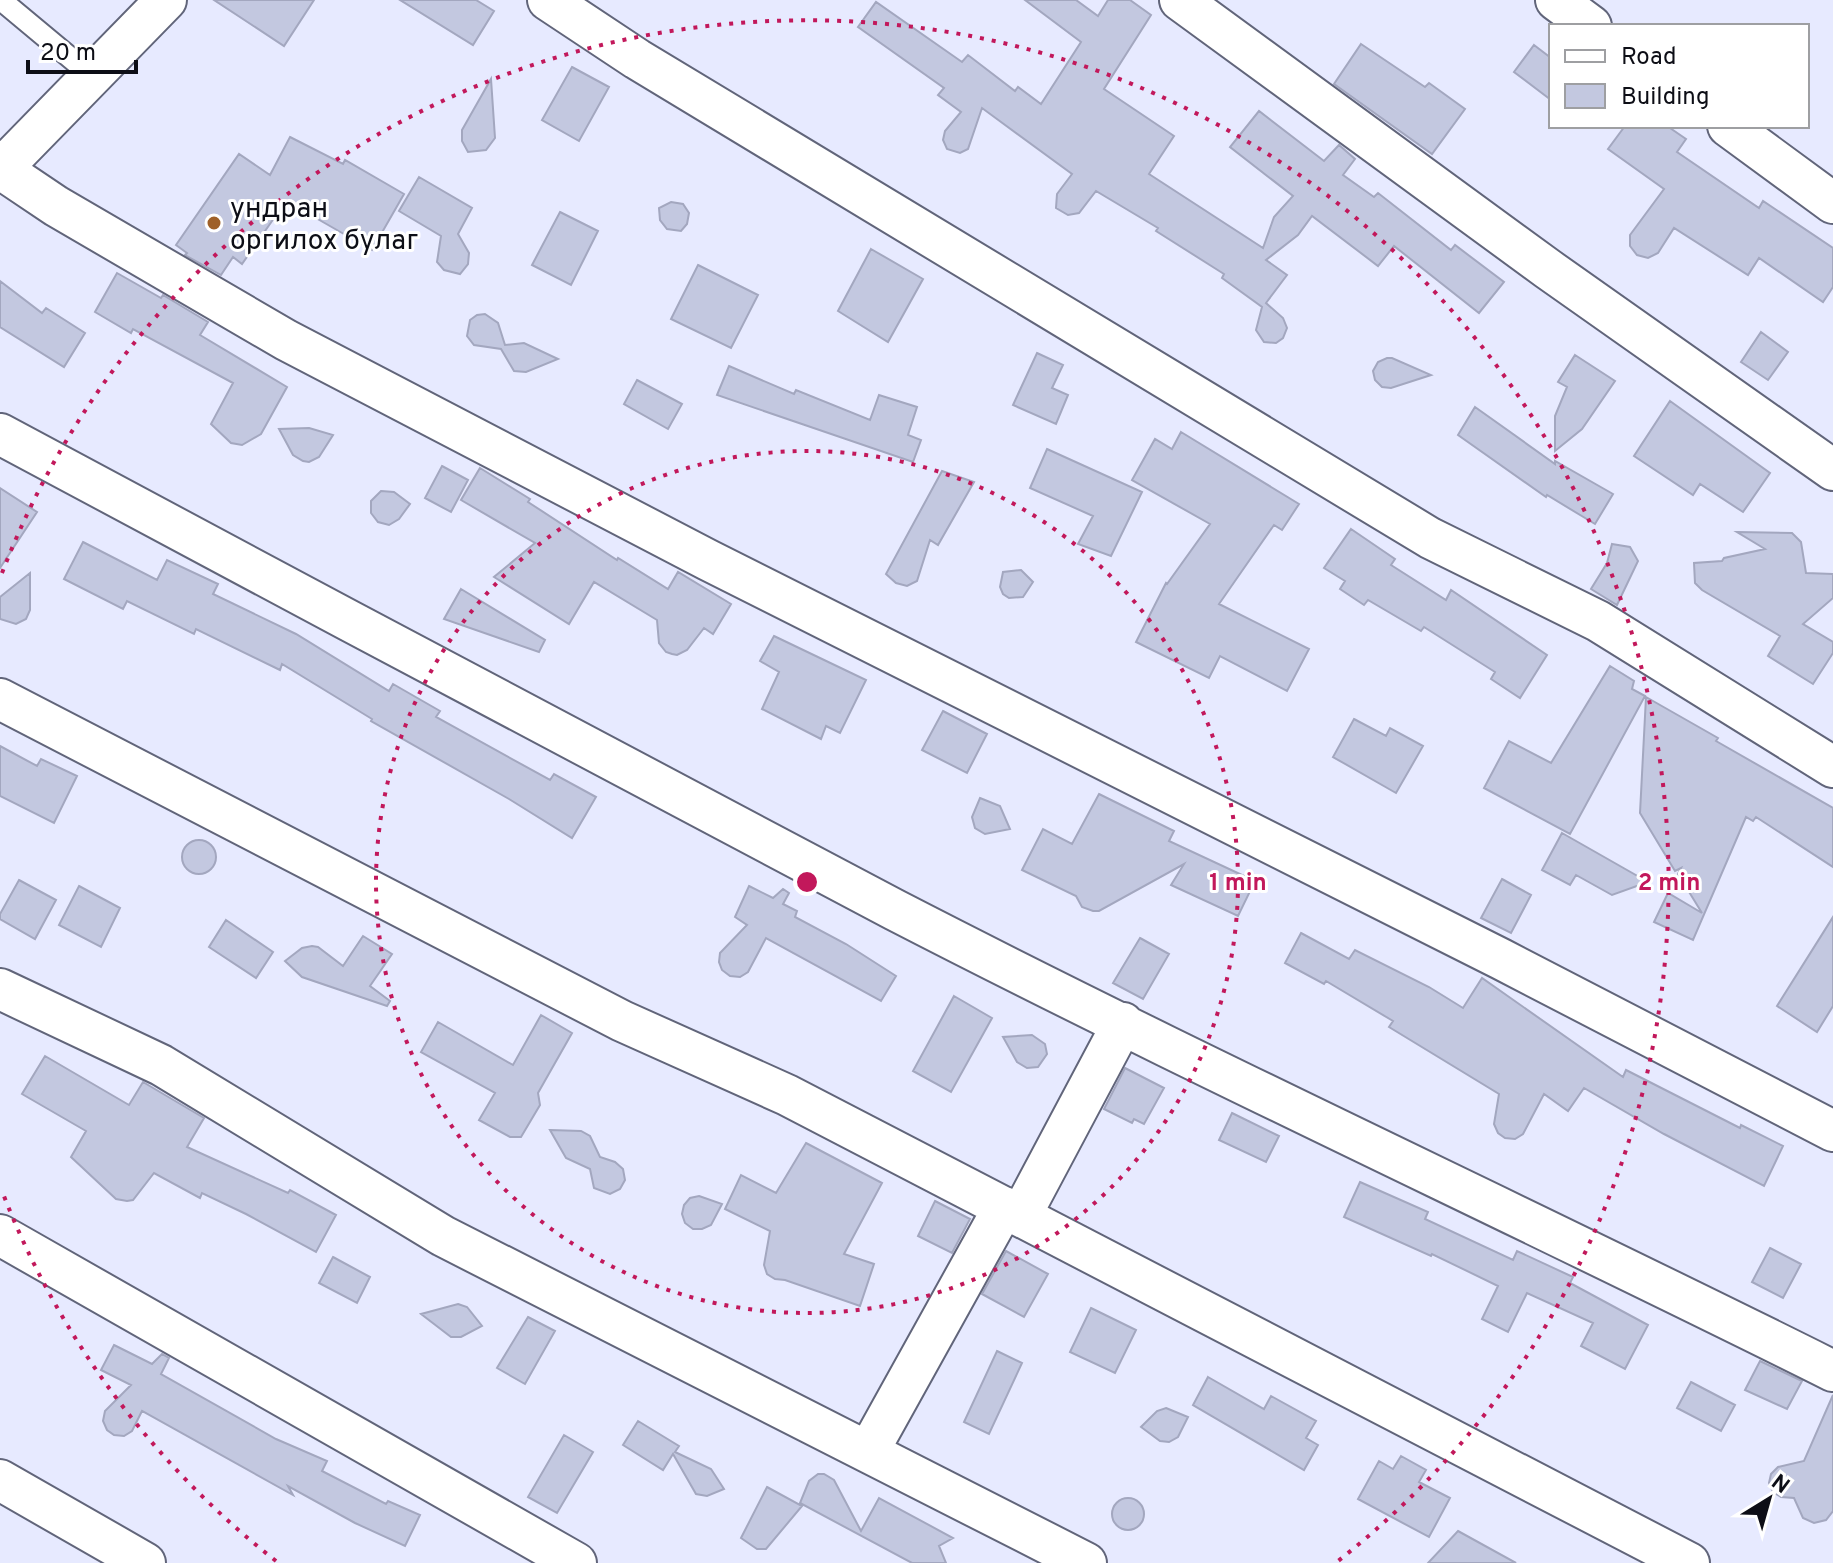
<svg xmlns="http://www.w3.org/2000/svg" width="1833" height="1563" viewBox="0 0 1833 1563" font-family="Overpass,sans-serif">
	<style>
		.building { fill: #c3c8e0; stroke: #a3a7bf; stroke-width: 2 }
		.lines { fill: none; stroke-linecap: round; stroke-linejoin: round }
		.lane-casing { stroke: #61657a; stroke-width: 24 }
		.street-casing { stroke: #61657a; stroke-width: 44 }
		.lane { stroke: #fff; stroke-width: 20 }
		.street { stroke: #fff; stroke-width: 40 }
		.ring { fill: none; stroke: #c2185b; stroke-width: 4; stroke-dasharray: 4 8 }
		.poi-dot { fill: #9f6028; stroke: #fff; stroke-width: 3 }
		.labels { text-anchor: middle; stroke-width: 6; stroke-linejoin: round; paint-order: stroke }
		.poi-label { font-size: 28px; fill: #0d0e16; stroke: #fff; text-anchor: start }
		.centre { fill: #c2185b; stroke: #fff; stroke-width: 4 }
		.ring-label { font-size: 24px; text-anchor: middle; font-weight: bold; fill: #c2185b; stroke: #fff; stroke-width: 6; stroke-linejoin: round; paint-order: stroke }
	</style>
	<rect width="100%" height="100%" fill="#e7eaff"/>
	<!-- building -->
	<path class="building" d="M214,0h100l-30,46z
		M400,0h76l18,11 -21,34z
		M1025,0h51l22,16 10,-16h22l21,15 -47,74 70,47 -25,38 114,74 11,-31 19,-21 -63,-49 29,-36 65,50 15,-16 16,14 -12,16 31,22 4,-4 73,57 4,-5 49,37 -25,31 -85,-67 -16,20 -66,-50 -14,19 -32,25 21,15 -21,28 17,15 4,10 -4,10 -7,5 -12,-1 -8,-12 6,-23 -40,-29 2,-4 -68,-43 2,-3 -62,-37 -17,22 -11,2 -12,-7 1,-14 15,-20 -90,-66 -14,41 -8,4 -13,-4 -4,-9 2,-9 16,-19 -23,-17 6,-7 -86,-61 18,-25 86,60 6,-7 47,36 3,-4 23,17 40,-62z
		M1361,44l64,43 4,-4 36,26 -33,45 -98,-70z
		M1534,45l17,13v42l-37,-28z
		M572,67l37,20 -30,54 -37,-21z
		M491,79l4,59 -9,12 -18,2 -6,-11v-11z
		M1625,126h42l19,13 -9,13 82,56 4,-7 70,47v39l-10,15 -64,-44 -11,17 -74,-47 -16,25 -10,5 -11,-3 -7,-9v-11l34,-46 -56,-40z
		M290,137l53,27 2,-4 59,34 -32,56 -86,-49 -44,63 -9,-7 -12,18 -36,-20 2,-2 -11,-8 63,-91 31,21z
		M419,177l53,31 -14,26 11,19 -1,11 -8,10 -16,-4 -7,-8 4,-26 -42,-25z
		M671,202l12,2 6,9 -2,11 -6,7 -14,-2 -7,-9 -1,-12z
		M560,212l38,19 -27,54 -39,-20z
		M871,249l52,30 -35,63 -50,-31z
		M698,265l60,30 -27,53 -60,-29z
		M117,273l44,25 2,-3 45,27 -8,13 87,52 -26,47 -19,11 -11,-2 -20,-19 22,-41 -100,-54 -2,4 -36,-21z
		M0,281l42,32 4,-5 39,25 -21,34 -64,-40z
		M485,314l13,9 7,22 19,-2 34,16 -32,13 -12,-1 -13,-22 -27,-4 -7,-9 3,-16 7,-5z
		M1761,332l27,20 -20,28 -27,-18z
		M1037,353l26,12 -11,23 16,7 -12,29 -43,-19z
		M1575,355l40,26 -33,48 -27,22v-35l12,-29 -9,-5z
		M1387,358h5l39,17 -40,13 -9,-1 -7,-7 -2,-9 5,-9z
		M729,366l65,28 2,-4 74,30 9,-25 38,12 -9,28 13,5 -8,22 -196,-67z
		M637,380l45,24 -14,25 -44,-25z
		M1670,401l100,72 -27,39 -43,-28 -7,11 -59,-39z
		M1475,407l80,57v-3l58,33 -18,30 -48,-29 -1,2 -88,-62z
		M309,428l24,7 -14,22 -10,5 -6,-1 -10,-6 -14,-26z
		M1181,432l118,72 -17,26 -8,-5 -55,79 90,45 -22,42 -67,-35 -11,22 -73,-36 30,-59 1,1 43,-60 -78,-44 23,-41 17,10z
		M1047,449l95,43 -31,64 -33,-12 15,-28 -63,-28z
		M442,466l26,14 -17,32 -26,-14z
		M480,468l50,31 -2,3 89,58 1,-2 50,31 10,-17 53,32 -18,30 -9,-6 -17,22 -10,5 -5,-1 -6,-2 -7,-9 -2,-23 -63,-38 -25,42 -75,-47 41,-34 -74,-43z
		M942,471l32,11 -36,63 -8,-5 -13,41 -10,5 -11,-3 -10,-9z
		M0,488l37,24 -37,56z
		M381,491l13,1 16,12 -11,15 -10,6 -11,-3 -7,-9v-12z
		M1351,529l44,30 -4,6 55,35 5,-10 96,65 -27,43 -29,-19 4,-7 -71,-45 -3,4 -53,-31 -4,5 -24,-16 5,-8 -21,-13z
		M1737,532l55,1 9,9 5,31 27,1v24l-30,26 30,18v11l-20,31 -45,-28 12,-20 -78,-46 -7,-7 -1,-20 28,-2 2,-3 41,-9z
		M83,542l74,38 10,-20 51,24 -5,10 83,40 93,57 4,-7 47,27 -4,6 114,63 4,-6 42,23 -24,41 -63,-39 -138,-78 1,-2 -90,-55 -2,6 -84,-41 -2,5 -67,-33 -4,8 -59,-30z
		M1612,544l18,3 8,14 -21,44 -26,-16 16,-26z
		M1021,570l12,12 -10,15 -14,1 -6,-4 -3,-7 3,-15z
		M30,573v37l-4,9 -10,5 -16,-5v-22z
		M461,589l84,51 -6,12 -95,-33z
		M774,636l92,44 -26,53 -14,-7 -5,13 -59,-30 17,-37 -19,-11z
		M1610,666l24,15 -2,8 13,7 -75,138 -86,-46 25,-47 42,22z
		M1646,697l72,41 -2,3 117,67v59l-77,-50 -3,4 -7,-4 -53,123 -39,-18 14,-29 34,20 -24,-39 3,-6 -6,3 -35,-58z
		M943,711l44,23 -20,39 -45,-23z
		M1354,719l32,17 4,-8 33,18 -27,47 -63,-36z
		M0,746l37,20 4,-7 36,17 -23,47 -54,-27z
		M1099,794l75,37 -5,10 86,40 -17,35 -67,-31 13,-21 -85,47h-6l-11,-4 -6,-11 -54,-26 21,-41 29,15z
		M980,798l20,8 10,23 -25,5 -10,-6 -3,-11z
		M1562,833l86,49 -36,13 -36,-20 -6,10 -28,-15z
		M182 857a17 17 0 1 1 34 0a17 17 0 1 1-34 0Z
		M1502,879l29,16 -20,38 -30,-15z
		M19,880l37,20 -21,39 -35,-20v-5z
		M79,886l41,22 -19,39 -42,-22z
		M749,886l24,12 10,-9 6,4 -6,11 14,7 -2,6 51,27 50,32 -15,25 -115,-63 -18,34 -8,5 -10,-1 -8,-6 -3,-8 1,-9 27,-28 -12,-8z
		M1833,917v89l-16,26 -40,-26z
		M226,920l47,32 -17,26 -47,-31z
		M1301,933l48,26 6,-9 74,37 34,21 19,-30 141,99 3,-7 114,58 1,-3 42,21 -19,40 -100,-52 -80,-46 -16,23 -24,-17 -21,40 -8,5 -10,-1 -7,-5 -4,-9 5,-30 -110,-67 4,-6 -67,-40 -2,3 -39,-21z
		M363,936l29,18 -22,32 20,15 -3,5 -85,-29 -17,-16 17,-13 10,-2 6,1 25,19z
		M1140,938l29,16 -26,45 -30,-16z
		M954,996l38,22 -41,74 -38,-21z
		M541,1015l31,18 -34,60 2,12 -19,32h-11l-31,-17 16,-27 -74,-41 17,-30 75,43z
		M1032,1035l13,9 2,10 -9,13 -11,1 -10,-6 -14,-25z
		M45,1056l84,49 14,-23 61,36 -17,29 101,46 2,-3 46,25 -20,37 -70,-38 -44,-21 -2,5 -46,-25 -21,27 -6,1 -11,-2 -45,-42 15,-26 -64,-37z
		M1125,1068l39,20 -20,36 -10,-5 -2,4 -28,-14z
		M1232,1113l47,23 -13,26 -47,-22z
		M550,1130l31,1 9,5 10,21 15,5 8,7 2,11 -5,9 -10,5 -16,-6 -4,-19 -24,-11z
		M806,1143l76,40 -38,71 30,10 -14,42 -75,-26 -10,-1 -8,-5 -3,-9 6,-34 -45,-22 16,-34 35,18z
		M1360,1182l68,30 -3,7 88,41 4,-9 56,26 -3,6 78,42 -23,44 -44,-23 12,-23 -66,-30 -19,39 -26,-13 16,-33 -66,-32 -1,2 -87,-39z
		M699,1196l23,8 -11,21 -9,4h-9l-8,-6 -3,-9 2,-9 6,-7z
		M935,1201l35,18 -18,34 -34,-17z
		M1770,1248l31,16 -18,34 -31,-16z
		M1006,1251l42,23 -24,43 -42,-23z
		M333,1257l37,20 -13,26 -38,-20z
		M458,1304l9,3 15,19 -21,11h-10l-30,-23z
		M1091,1308l45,22 -21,43 -45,-21z
		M528,1317l27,14 -30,53 -28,-16z
		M114,1345l38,19 10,-10 7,4 -8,16 115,65 51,22 -5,10 64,33 2,-3 32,14 -15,31 -50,-23 -67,-37 5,9 -151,-84 -10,20 -8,5 -10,-1 -7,-5 -4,-9 2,-10 26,-26 -30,-15z
		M997,1351l25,12 -33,71 -25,-12z
		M1760,1361l42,20 -15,28 -42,-19z
		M1208,1377l56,32 7,-13 45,25 -10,17 12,7 -14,25 -111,-65z
		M1691,1382l44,23 -14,26 -44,-23z
		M1833,1395v116l-7,9 -12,3 -11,-5 -9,-20 -13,-1 -8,-5 -4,-9 2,-9 7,-7 26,-6z
		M1166,1408l22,9 -10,20 -9,5 -9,-1 -19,-14 16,-16z
		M638,1421l41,25 -4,6 36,17 13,20 -17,7 -11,-2 -23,-40 -10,16 -40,-25z
		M564,1435l29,17 -36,61 -29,-16z
		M1401,1456l25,14 -7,12 31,16 -21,39 -71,-38 21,-38 14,8z
		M818,1474h6l10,6 27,51 18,-33 74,40 -14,8 7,17h-34l-112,-60 9,-22z
		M767,1487l35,19 -36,43h-9l-16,-11z
		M1112 1514a16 16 0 1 1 32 0a16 16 0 1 1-32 0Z
		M1458,1531l58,32h-88z"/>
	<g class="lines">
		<!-- lane casing -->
		<g class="lane-casing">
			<path id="lane" d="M1,0l90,75"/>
		</g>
		<!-- street casing -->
		<g class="street-casing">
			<path id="street" d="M548,0l89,59 793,479 168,83 235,146
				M1180,0l368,269 285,201
				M1556,0l35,26
				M1728,126l105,77
				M1,169l55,37 230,134 422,220 793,399 332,172
				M0,170l166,-170
				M0,434c298,159 596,320 895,476 310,160 626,305 938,461
				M0,699l622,322 165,74 902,468
				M0,989l161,76 282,171 643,327
				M1021,1215l102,-192
				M0,1235l576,328
				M868,1452l136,-245
				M0,1480l145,83"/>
		</g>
		<!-- lane -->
		<use href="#lane" class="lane"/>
		<!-- street -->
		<use href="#street" class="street"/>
	</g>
	<!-- distance rings -->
	<g class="ring">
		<circle cx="807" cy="882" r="431"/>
		<path d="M276 1561A862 862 0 0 1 2 1191M2 573A862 862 0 1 1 1338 1561"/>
	</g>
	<!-- markers -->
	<circle class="poi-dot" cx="214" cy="223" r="8"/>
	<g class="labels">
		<!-- poi labels -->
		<g class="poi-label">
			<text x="230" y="217">ундран<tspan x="230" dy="32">оргилох булаг</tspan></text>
		</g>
	</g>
	<circle cx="807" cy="882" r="12" class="centre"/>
	<g class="ring-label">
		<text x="1238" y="890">1 min</text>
		<text x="1669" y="890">2 min</text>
	</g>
	<!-- legend -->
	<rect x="1549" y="24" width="260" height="104" fill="#ffffff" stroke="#9e9fa2" stroke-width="2"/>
	<rect x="1565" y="50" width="40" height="12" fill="#ffffff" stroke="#9e9fa2" stroke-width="2"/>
	<text x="1621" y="64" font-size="24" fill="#0d0e16">Road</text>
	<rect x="1565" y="84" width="40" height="24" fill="#c3c8e0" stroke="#9e9fa2" stroke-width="2"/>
	<text x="1621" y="104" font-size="24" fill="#0d0e16">Building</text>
	<!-- north arrow -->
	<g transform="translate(1769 1499) rotate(37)" stroke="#ffffff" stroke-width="6" paint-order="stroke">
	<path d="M0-6L14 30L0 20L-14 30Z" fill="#0d0e16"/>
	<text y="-12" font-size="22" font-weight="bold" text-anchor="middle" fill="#0d0e16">N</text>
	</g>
	<!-- scale -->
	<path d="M28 60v12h108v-12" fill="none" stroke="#0d0e16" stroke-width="4"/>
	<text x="40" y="60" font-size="24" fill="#0d0e16" stroke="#ffffff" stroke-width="6" paint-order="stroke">20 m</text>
</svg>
